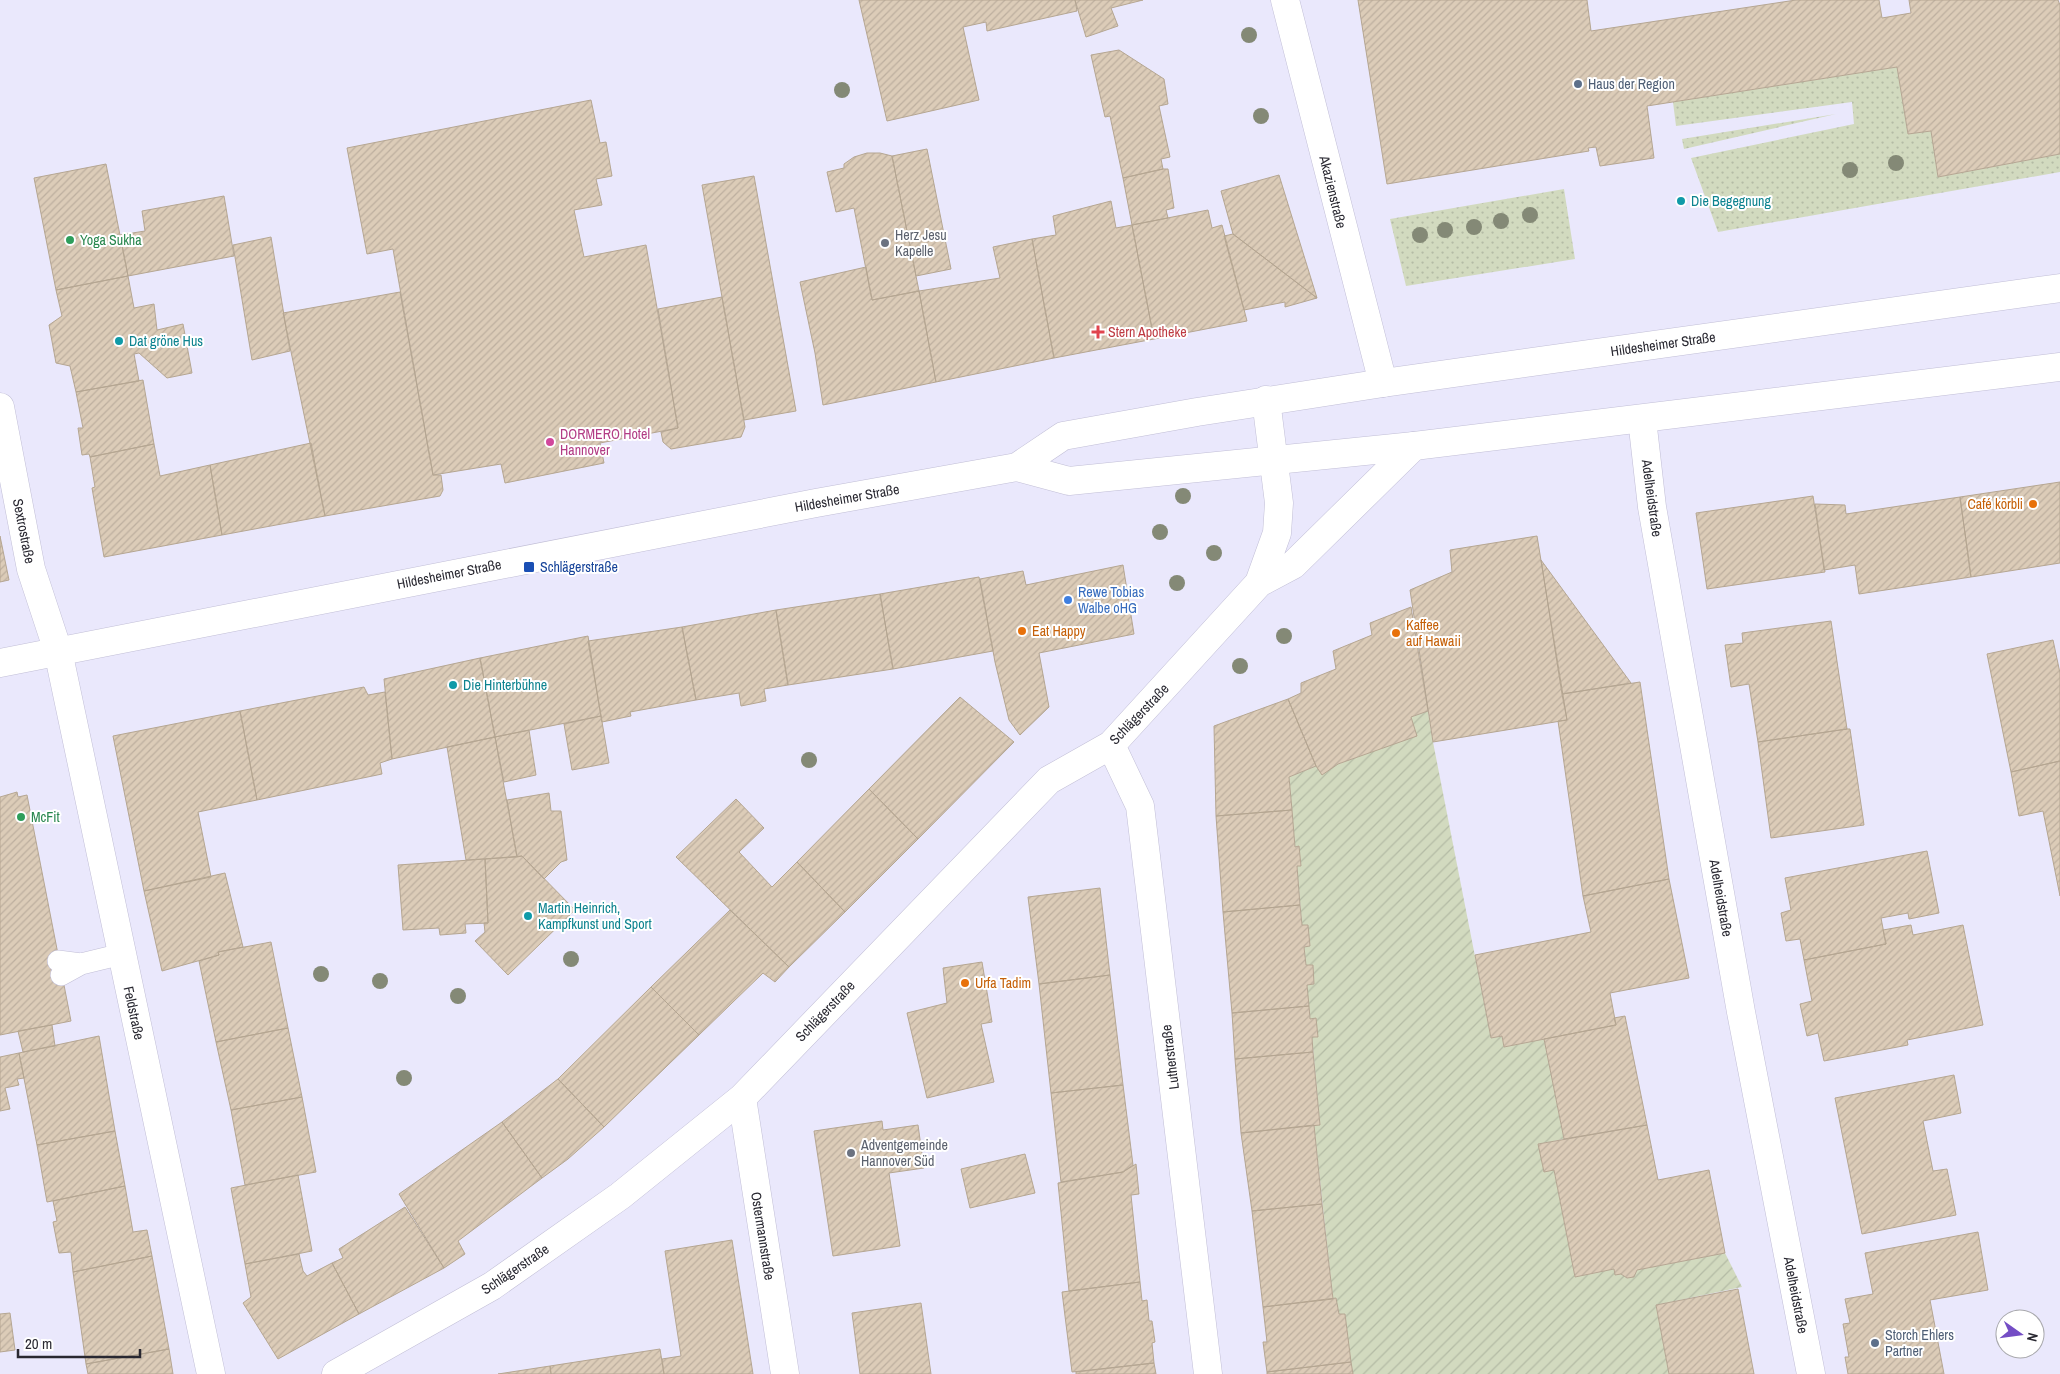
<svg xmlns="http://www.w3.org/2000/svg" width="2060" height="1374" viewBox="0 0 2060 1374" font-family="'Archivo Narrow',sans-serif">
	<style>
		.grass { fill: url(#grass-dots) }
		.garden { fill: url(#garden-furrows) }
		.building { fill: url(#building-hatch); stroke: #b5a692 }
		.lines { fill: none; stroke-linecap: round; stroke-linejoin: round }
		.lane-casing { stroke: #c1bed6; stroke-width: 22 }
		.street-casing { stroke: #c1bed6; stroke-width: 29 }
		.secondary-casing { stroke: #c1bed6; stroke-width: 29 }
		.lane { stroke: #fff; stroke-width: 21 }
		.street { stroke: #fff; stroke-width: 28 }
		.secondary { stroke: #fff; stroke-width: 28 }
		.tree { fill: #848976 }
		.service-dot { fill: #5c6f8a; stroke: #fff; stroke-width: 2 }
		.culture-dot { fill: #0f9aa8; stroke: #fff; stroke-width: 2 }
		.leisure-dot { fill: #2e9e5b; stroke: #fff; stroke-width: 2 }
		.worship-dot { fill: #6b7280; stroke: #fff; stroke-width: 2 }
		.health-dot { fill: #e0444e; stroke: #fff; stroke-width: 2 }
		.hotel-dot { fill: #d1479c; stroke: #fff; stroke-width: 2 }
		.food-dot { fill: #e8710a; stroke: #fff; stroke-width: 2 }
		.transit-dot { fill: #1a4fb4; stroke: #fff; stroke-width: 2 }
		.shop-dot { fill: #3f7fe0; stroke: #fff; stroke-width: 2 }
		.labels { text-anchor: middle; stroke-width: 4; stroke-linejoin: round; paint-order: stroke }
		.service-label { font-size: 14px; fill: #4e5e75; stroke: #fff; text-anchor: start }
		.street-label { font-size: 14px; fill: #292831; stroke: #fff }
		.culture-label { font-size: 14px; fill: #0d838f; stroke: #fff; text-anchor: start }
		.worship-label { font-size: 14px; fill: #5b616d; stroke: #fff; text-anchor: start }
		.leisure-label { font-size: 14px; fill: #27864d; stroke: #fff; text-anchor: start }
		.health-label { font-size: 14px; fill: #be3a42; stroke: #fff; text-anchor: start }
		.hotel-label { font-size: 14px; fill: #b23c85; stroke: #fff; text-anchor: start }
		.food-label { font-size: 14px; fill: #c56008; stroke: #fff; text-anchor: start }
		.transit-label { font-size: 14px; fill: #164399; stroke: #fff; text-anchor: start }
		.shop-label { font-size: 14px; fill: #366cbe; stroke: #fff; text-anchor: start }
	</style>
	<defs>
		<pattern id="grass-dots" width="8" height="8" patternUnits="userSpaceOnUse" patternTransform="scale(1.25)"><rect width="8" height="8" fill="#d2dabf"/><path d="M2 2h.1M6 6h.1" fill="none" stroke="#b4bba5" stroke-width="1.8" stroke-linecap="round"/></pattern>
		<pattern id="garden-furrows" width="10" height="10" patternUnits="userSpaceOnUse" patternTransform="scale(1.25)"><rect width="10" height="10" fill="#d2dabf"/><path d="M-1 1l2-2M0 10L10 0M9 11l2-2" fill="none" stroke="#b4bba5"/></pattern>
		<pattern id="building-hatch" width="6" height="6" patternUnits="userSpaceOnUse" patternTransform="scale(1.25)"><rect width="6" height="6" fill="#dcccb8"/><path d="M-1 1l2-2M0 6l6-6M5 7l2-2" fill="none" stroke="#bdaf9f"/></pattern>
	</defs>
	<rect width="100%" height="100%" fill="#eae8fc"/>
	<!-- grass -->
	<path class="grass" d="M1897,67l11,67 23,-3 7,46 122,-23v18l-342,60 -27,-74 163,-34 -2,-22 -176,24 -3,-24z
		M1836,114l-152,35 -2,-10z
		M1564,189l11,70 -169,27 -16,-67z"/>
	<!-- garden -->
	<path class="garden" d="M1428,711l5,31 58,296 11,-2 2,11 40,-8 20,100 -25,5 15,26 21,107 39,-8 13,9 7,-1 3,-7 88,-17 17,34 -86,18 13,69h-317l-7,-60h-6l-3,-16 -3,1 -19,-174 6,-1 -8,-87h5l-7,-18 -3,-34 7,-1 -1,-19h-7l-2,-18 6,-1 -2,-21h-6l-5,-59h4l-3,-20 -3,1 -6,-70 27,-11 22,-2 78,-29 -5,-18z"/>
	<!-- building -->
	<path class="building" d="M859,0h216l2,11 -90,20 -1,-9 -23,5 16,73 -92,21z
		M1075,0h68l-32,8 7,18 -32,11z
		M1358,0h229l4,31 205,-31h83l3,18 29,-5 -2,-13h149l2,5v149l-122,23 -7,-46 -23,3 -11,-67 -250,39 7,52 -54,8 -4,-19 -8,1 1,3 -202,33z
		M1119,50l45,29 4,25 -9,2 11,51 -9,2 2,10 -40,9 -13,-62 -5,1 -14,-62z
		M591,100l9,43 6,-1 6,34 -16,3 6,26 -28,5 10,47 62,-12 32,183 -78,15 4,20 -99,20 -4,-19 -68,11 -40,-226 -26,5 -20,-106z
		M927,149l24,120 -35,7 -24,-120z
		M867,153h13l12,3 27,135 -47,9 -18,-92 -18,4 -9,-40 17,-4v-4l10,-7z
		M106,164l22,112 -72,14 -22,-112z
		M1163,169h5l6,39 -8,2 2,8 -36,7 -9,-47z
		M1279,175l38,123 -84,-64 -12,-43z
		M754,176l42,235 -52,9 -42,-235z
		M224,196l10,60 -106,20 -8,-41 25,-4 -3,-20z
		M1111,201l5,27 16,-3 22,114 -100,19 -22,-119 24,-4 -3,-19z
		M1208,210l4,18 10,-3 25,96 -93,18 -22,-114z
		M1233,234l84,64 -32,9v-5l-41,8 -20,-74z
		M271,237l19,114 -38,9 -19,-115z
		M1032,239l22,119 -118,24 -17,-91 81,-13 -7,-31z
		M866,267l6,33 47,-9 17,91 -113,23 -8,-52 -15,-71z
		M128,276l6,32 20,-4 3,26 26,-6 9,49 -25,5 -28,-25 -5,1 5,27 -63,11 -6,-26 -14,-3 -7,-38 13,-9 -6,-26z
		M400,292l33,183h8l2,15 -3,6 -115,20 -42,-203z
		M722,297l23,130 -4,10 -70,12 -8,-7 -2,-10 17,-4 -20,-119z
		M143,380l11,64 -64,13 -1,-3 -7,1 -4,-27h5l-7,-36z
		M311,443l14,73 -103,19 -12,-70z
		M154,444l6,32 50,-11 12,70 -118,22 -12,-69 3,-1 -5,-30z
		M2060,482v81l-89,14 -11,-80z
		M1813,496l12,76 -118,17 -11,-76z
		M1960,497l11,80 -112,17 -4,-29 -31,5 -9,-66 30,1 1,9z
		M0,536l9,44 -9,2z
		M1537,536l30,184 -134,22 -23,-152 42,-18 -2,-22z
		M1541,560l90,123 -69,11z
		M1123,565l11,69 -95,19 10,54 -29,28 -11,-15 -14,-58 -15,-83 43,-8 3,14z
		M979,577l14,74 -100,18 -13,-75z
		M880,594l13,75 -105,16 -12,-75z
		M1411,607l17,104 -17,6 6,19 -79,28 -16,11 -6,-9 -28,-67 13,-6v-10l35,-14 -3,-18 39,-16 -2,-12z
		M776,610l12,75 -24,4 2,12 -25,5 -2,-13 -43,7 -14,-73z
		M1831,621l16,108 -89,13 -9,-58 -18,3 -6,-42 18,-2 -1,-10z
		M682,627l14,73 -66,12 1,4 -29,6 -14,-81z
		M588,636l13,80 -106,21 -15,-79z
		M2053,640l7,33v88l-49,11 -24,-118z
		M480,658l15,79 -103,22 -8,-80z
		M1640,682l29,197 -86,17 -25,-175 9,-1 -5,-26z
		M364,687l4,8 17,-3 7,67 -12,4 2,11 -125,26 -17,-89z
		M960,697l54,45 -96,97 -49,-50z
		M1288,699l28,67 -27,11 3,33 -76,6 -2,-90z
		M240,711l17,89 -59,12 13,65 -67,14 -31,-155z
		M601,716l8,47 -37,7 -8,-46z
		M1847,729h3l14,96 -93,13 -13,-96z
		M529,730l7,45 -32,7 -9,-45z
		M495,737l22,120 -51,3 -19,-113z
		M2060,761v135l-17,-85 -24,5 -8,-44z
		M869,789l49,50 -73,73 -48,-50z
		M17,792l1,5 9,-2 44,226 -71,14v-238z
		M549,793l2,18h10l6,49 -6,2 -17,17 -22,-23 -5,1 -10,-57z
		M736,799l28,29 -25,24 33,35 25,-25 48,50 -56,55 -113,-110z
		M1292,810l3,37 4,-1 2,20h-4l3,39 -77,7 -7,-96z
		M1927,851l12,62 -30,6 -1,-6 -27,5 5,26 -82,16 -4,-21 -14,2 -5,-28 10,-3 -6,-32z
		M522,856l53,54 -67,65 -33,-34 10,-9 -1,-9h4l-3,-64z
		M485,859l3,64 -23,1 1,9 -26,2 -1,-7 -36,2 -5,-65z
		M225,873l18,74 -25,5 1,3 -57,16 -18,-80z
		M1669,879l20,99 -79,15 6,32 -112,22 -2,-11 -11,2 -16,-83 116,-23 -8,-36z
		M1100,888l10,87 -71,9 -11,-87z
		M1300,905l2,20h6l2,21 -6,1 2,18h7l1,19 -7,1 2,21 -77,7 -9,-101z
		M730,910l59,57 -14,15 -12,-9 -64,62 -48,-48z
		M1911,925l2,10 50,-10 20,100 -76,15 1,5 -84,16 -6,-28 -11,3 -7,-32 12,-3 -8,-41 82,-16 -3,-14z
		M271,942l17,86 -72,14 -17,-81 20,-6 -1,-3z
		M982,962l10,60 -11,2 13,58 -67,16 -20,-85 40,-10 -4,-35z
		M1110,975l13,110 -72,8 -12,-109z
		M651,987l48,48 -95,92 -46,-48z
		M1309,1006l1,13 6,-1 2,19h-6l1,15 -78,7 -3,-46z
		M1625,1016l22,109 -83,14 -20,-100 72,-14 -2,-7z
		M52,1025l3,21 -32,6 -5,-21z
		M288,1028l14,69 -71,13 -15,-68z
		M99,1036l16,95 -78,14 -18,-92z
		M1313,1052l7,73 -79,8 -6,-74z
		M19,1053l5,25 -7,1 2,6 -14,3 5,21 -10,2v-54z
		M1954,1075l7,38 -38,8 10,50 14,-2 9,46 -94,19 -27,-136z
		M558,1079l46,48 -36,32 -26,19 -40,-56z
		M1123,1085l10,80 -10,7 -62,10 -10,-89z
		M302,1097l14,75 -71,13 -14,-75z
		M882,1121l1,9 35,-5 6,43 -35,5 11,73 -67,10 -19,-125z
		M502,1122l40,56 -84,63 7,13 -21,14 -45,-74z
		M1314,1125l8,79 -70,7 -11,-78z
		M1647,1125l11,55 51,-10 16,83 -88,17 -3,7 -7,1 -6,-4 -6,1 -1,-6 -39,8 -21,-107 -10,2 -6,-28z
		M115,1131l10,55 -78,16 -10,-57z
		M1025,1154l10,39 -65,15 -9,-39z
		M1136,1164l3,30 -8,1 9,87 -71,9 -11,-108 65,-11z
		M298,1175l14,76 -67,13 -14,-76z
		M125,1186l8,46 14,-2 5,26 -79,16 -2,-20 -12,1 -6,-31 4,-1 -4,-20z
		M1322,1204l11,95 -70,8 -11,-96z
		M405,1207l39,61 -85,46 -27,-51 11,-5 -4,-9z
		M1978,1232l10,58 -58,10 14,74h-96l-3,-17h4l-6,-33 7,-1 -5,-24 28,-5 -8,-41z
		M732,1240l21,134h-89l-2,-15 19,-3 -16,-105z
		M299,1254l4,17 4,5 25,-13 27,51 -81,45 -35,-56 8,-6 -6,-33z
		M152,1256l17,93 -83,15 -13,-92z
		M1140,1282l2,19 5,-1 2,21h3l3,21 -3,1 2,20 -82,9 -10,-80z
		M1738,1289l16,85h-85l-13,-69z
		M1336,1298l3,16h6l6,48 -84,10 -4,-30h4l-4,-35z
		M921,1303l10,71h-71l-8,-61z
		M10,1313l5,37 -15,2v-38z
		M169,1349l4,25h-85l-2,-10z
		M660,1349l4,25h-113l-1,-8z
		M1351,1362l2,12h-86v-2z
		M1154,1363l2,11h-80v-2z
		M550,1366l1,8h-53z"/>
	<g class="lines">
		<!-- lane casing -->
		<g class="lane-casing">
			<path id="lane" d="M58,961l23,3 -20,11
				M81,964l41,-10"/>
		</g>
		<!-- street casing -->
		<g class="street-casing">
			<path id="street" d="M1285,0l98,383
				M0,407l31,162 27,82 153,723
				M1642,419l10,88 89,505 70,362
				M1259,583l34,-18 121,-119
				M1111,745l29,61 68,568
				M742,1098l43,276
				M336,1374l156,-88 128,-90 122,-98 307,-318 62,-35 148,-162 18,-50 2,-30 -13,-103"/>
		</g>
		<!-- secondary casing -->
		<g class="secondary-casing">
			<path id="secondary" d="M1017,467l46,-31 134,-24 186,-29 677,-95
				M0,663l816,-160 201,-36 52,14 345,-35 646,-79"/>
		</g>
		<!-- lane -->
		<use href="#lane" class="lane"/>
		<!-- street -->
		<use href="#street" class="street"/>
		<!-- secondary -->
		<use href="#secondary" class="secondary"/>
	</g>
	<!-- trees -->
	<g class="tree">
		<circle cx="1249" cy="35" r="8"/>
		<circle cx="842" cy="90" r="8"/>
		<circle cx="1261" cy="116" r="8"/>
		<circle cx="1896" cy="163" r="8"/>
		<circle cx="1850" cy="170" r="8"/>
		<circle cx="1530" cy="215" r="8"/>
		<circle cx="1501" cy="221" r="8"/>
		<circle cx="1474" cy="227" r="8"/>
		<circle cx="1445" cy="230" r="8"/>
		<circle cx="1420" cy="235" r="8"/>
		<circle cx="1183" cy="496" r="8"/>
		<circle cx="1160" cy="532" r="8"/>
		<circle cx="1214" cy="553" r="8"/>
		<circle cx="1177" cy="583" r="8"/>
		<circle cx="1284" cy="636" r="8"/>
		<circle cx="1240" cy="666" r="8"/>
		<circle cx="809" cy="760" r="8"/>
		<circle cx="571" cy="959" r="8"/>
		<circle cx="321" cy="974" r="8"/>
		<circle cx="380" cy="981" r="8"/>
		<circle cx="458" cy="996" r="8"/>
		<circle cx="404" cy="1078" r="8"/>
	</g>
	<!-- markers -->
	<g class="service-dot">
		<circle cx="1578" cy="84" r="5"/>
		<circle cx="1875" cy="1343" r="5"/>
	</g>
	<g class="culture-dot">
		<circle cx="1681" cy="201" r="5"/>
		<circle cx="119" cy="341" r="5"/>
		<circle cx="453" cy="685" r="5"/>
		<circle cx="528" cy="916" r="5"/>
	</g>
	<g class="leisure-dot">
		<circle cx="70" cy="240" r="5"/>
		<circle cx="21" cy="817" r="5"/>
	</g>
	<g class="worship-dot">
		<circle cx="885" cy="243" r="5"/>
		<circle cx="851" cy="1153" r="5"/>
	</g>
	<path class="health-dot" d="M1095.5 324.5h5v5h5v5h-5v5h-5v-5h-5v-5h5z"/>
	<circle class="hotel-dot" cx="550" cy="442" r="5"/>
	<g class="food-dot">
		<circle cx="2033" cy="504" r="5"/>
		<circle cx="1022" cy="631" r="5"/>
		<circle cx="1396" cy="633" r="5"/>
		<circle cx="965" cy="983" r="5"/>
	</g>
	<rect class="transit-dot" x="523" y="561" width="12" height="12" rx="2.5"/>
	<circle class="shop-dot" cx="1068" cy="600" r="5"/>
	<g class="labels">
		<!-- service labels -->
		<g class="service-label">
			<text x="1588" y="89">Haus der Region</text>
			<text x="1885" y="1340">Storch Ehlers<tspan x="1885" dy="16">Partner</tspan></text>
		</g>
		<!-- street labels -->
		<g class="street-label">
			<text transform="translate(1333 192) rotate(76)" y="5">Akazienstraße</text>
			<text transform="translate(1663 344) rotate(-8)" y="5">Hildesheimer Straße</text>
			<text transform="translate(847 498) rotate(-10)" y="5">Hildesheimer Straße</text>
			<text transform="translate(1652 498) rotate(82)" y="5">Adelheidstraße</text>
			<text transform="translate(24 531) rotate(79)" y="5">Sextrostraße</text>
			<text transform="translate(449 574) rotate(-11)" y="5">Hildesheimer Straße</text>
			<text transform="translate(1139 714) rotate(-46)" y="5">Schlägerstraße</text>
			<text transform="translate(1721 898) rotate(80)" y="5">Adelheidstraße</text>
			<text transform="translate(825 1011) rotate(-46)" y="5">Schlägerstraße</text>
			<text transform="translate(134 1013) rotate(78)" y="5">Feldstraße</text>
			<text transform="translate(1170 1057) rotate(-97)" y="5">Lutherstraße</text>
			<text transform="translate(763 1236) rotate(81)" y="5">Ostermannstraße</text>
			<text transform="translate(515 1269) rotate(-34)" y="5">Schlägerstraße</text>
			<text transform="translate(1796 1295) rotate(79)" y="5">Adelheidstraße</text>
		</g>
		<!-- culture labels -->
		<g class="culture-label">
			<text x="1691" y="206">Die Begegnung</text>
			<text x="129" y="346">Dat gröne Hus</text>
			<text x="463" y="690">Die Hinterbühne</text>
			<text x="538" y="913">Martin Heinrich,<tspan x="538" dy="16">Kampfkunst und Sport</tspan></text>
		</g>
		<!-- worship labels -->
		<g class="worship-label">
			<text x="895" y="240">Herz Jesu<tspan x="895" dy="16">Kapelle</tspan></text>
			<text x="861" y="1150">Adventgemeinde<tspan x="861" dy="16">Hannover Süd</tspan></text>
		</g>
		<!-- leisure labels -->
		<g class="leisure-label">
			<text x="80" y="245">Yoga Sukha</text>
			<text x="31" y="822">McFit</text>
		</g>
		<!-- health labels -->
		<g class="health-label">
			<text x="1108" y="337">Stern Apotheke</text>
		</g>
		<!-- hotel labels -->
		<g class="hotel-label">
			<text x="560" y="439">DORMERO Hotel<tspan x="560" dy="16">Hannover</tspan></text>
		</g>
		<!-- food labels -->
		<g class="food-label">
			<text x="2023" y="509" text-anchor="end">Café körbli</text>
			<text x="1406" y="630">Kaffee<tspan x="1406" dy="16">auf Hawaii</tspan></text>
			<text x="1032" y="636">Eat Happy</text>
			<text x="975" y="988">Urfa Tadim</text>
		</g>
		<!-- transit labels -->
		<g class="transit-label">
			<text x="540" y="572">Schlägerstraße</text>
		</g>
		<!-- shop labels -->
		<g class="shop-label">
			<text x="1078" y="597">Rewe Tobias<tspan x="1078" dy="16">Walbe oHG</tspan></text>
		</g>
	</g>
	<!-- north arrow -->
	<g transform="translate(2020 1334) rotate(104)"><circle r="24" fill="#ffffff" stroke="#a9a9ad"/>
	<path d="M0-4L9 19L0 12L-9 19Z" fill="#744dc5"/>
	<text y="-8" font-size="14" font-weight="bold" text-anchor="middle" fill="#292831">N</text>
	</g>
	<!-- scale -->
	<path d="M18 1349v8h122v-8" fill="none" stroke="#292831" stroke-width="2.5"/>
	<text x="25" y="1349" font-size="15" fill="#292831" stroke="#ffffff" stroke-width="4" paint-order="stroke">20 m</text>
</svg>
